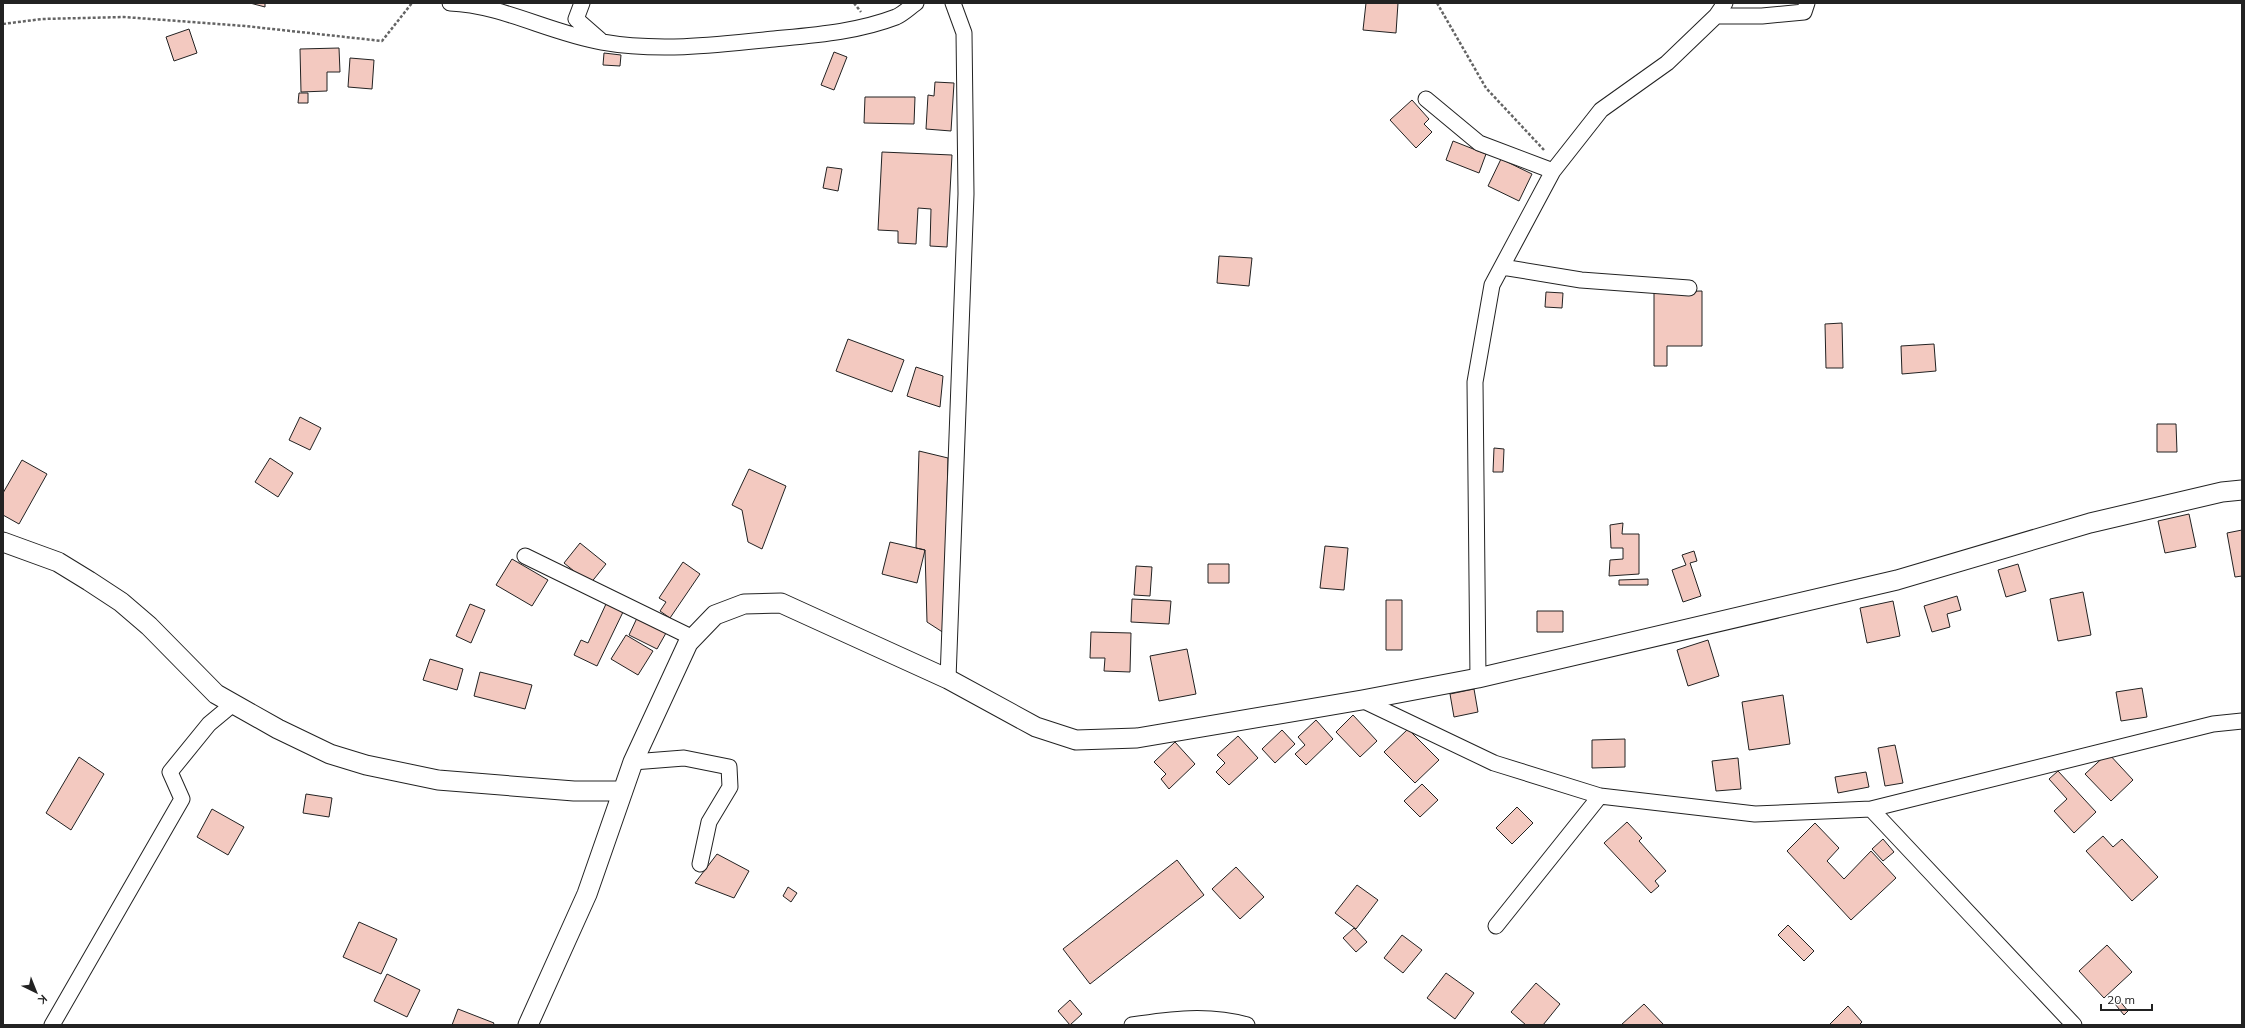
<svg xmlns="http://www.w3.org/2000/svg" width="2245" height="1028" viewBox="0 0 2245 1028" font-family="Mulish,sans-serif">
	<style>
		.building { fill: #f3c9c0; stroke: #222 }
		.lines { fill: none; stroke-linecap: round; stroke-linejoin: round }
		.minor-casing { stroke: #222; stroke-width: 17 }
		.tertiary-casing { stroke: #222; stroke-width: 21 }
		.path { stroke: #646464; stroke-width: 2.5; stroke-dasharray: 3 2; stroke-linecap: butt }
		.minor { stroke: #fff; stroke-width: 15 }
		.tertiary { stroke: #fff; stroke-width: 19 }
	</style>
	<rect width="100%" height="100%" fill="#fff"/>
	<!-- building -->
	<path class="building" d="M250,3h15v4z
		M1366,3h32l-2,30 -33,-3z
		M189,29l8,24 -23,8 -8,-24z
		M339,48l1,24h-13v19l-26,1 -1,-43z
		M834,52l13,5 -13,33 -13,-5z
		M604,53l17,2 -1,11 -17,-1z
		M350,58l24,2 -2,29 -24,-2z
		M935,82l19,1 -3,48 -25,-2 2,-34 6,1z
		M299,93h9v10h-10z
		M865,97h50l-1,27 -50,-1z
		M1412,100l17,19 -5,5 8,8 -16,16 -26,-28z
		M1453,141l33,13 -7,19 -33,-13z
		M882,152l70,3 -5,92 -17,-1 1,-37 -13,-1 -2,36 -18,-1v-12l-20,-1z
		M1501,159l31,15 -13,27 -31,-15z
		M827,167l15,2 -4,22 -15,-3z
		M1219,256l33,2 -3,28 -32,-3z
		M1702,291v55h-35v20h-13v-74z
		M1546,292l17,1 -1,15 -17,-1z
		M1842,323l1,45h-17l-1,-44z
		M848,339l56,21 -12,32 -56,-21z
		M1934,344l2,27 -34,3 -1,-28z
		M916,367l27,9 -3,31 -33,-11z
		M300,417l21,11 -11,22 -21,-10z
		M2157,424h19l1,28h-20z
		M1494,448l10,1 -1,23h-10z
		M919,451l29,7 -4,175 -17,-11 -2,-72 -9,-2z
		M270,458l23,15 -15,24 -23,-15z
		M22,460l25,14 -28,50 -16,-9v-22z
		M749,469l37,17 -24,63 -14,-7 -6,-32 -10,-5z
		M2189,514l7,33 -31,6 -7,-32z
		M1623,523l-1,11h17v40l-30,2 1,-16 13,-1v-11h-12l-1,-23z
		M2242,530v46l-7,1 -8,-44z
		M890,542l35,8 -8,33 -35,-9z
		M580,543l26,21 -16,20 -26,-21z
		M1325,546l23,2 -4,42 -24,-2z
		M1694,551l3,10 -7,2 11,33 -18,6 -11,-32 14,-5 -4,-10z
		M512,559l36,21 -16,26 -36,-21z
		M683,562l17,12 -30,44 -10,-7 6,-9 -7,-4z
		M1208,564h21v19h-21z
		M2018,564l8,27 -20,6 -8,-27z
		M1136,566l16,1 -2,29 -16,-1z
		M1648,579v6h-29v-5z
		M2083,592l8,43 -33,6 -8,-42z
		M1957,596l4,14 -14,4 3,13 -18,5 -8,-26z
		M1132,599l39,2 -2,23 -38,-2z
		M1386,600h16v50h-16z
		M1893,601l7,35 -33,7 -7,-35z
		M470,604l15,6 -14,33 -15,-7z
		M606,604l17,8 -26,54 -23,-11 7,-15 7,3z
		M1537,611h26v21h-26z
		M637,618l29,15 -9,16 -28,-14z
		M1091,632l40,1 -1,39 -26,-1 1,-13h-15z
		M626,635l27,16 -15,24 -27,-16z
		M1708,640l11,36 -31,10 -11,-36z
		M1187,649l9,45 -37,7 -9,-45z
		M430,659l33,10 -6,21 -34,-10z
		M480,672l52,13 -7,24 -51,-13z
		M2142,688l5,29 -26,4 -5,-29z
		M1474,689l4,23 -24,5 -4,-23z
		M1783,695l7,49 -41,6 -7,-48z
		M1353,715l24,26 -17,16 -24,-25z
		M1316,720l17,19 -27,26 -11,-11 10,-9 -7,-8z
		M1408,729l31,31 -24,23 -31,-31z
		M1282,730l13,14 -20,19 -13,-14z
		M1238,736l20,22 -29,27 -13,-13 9,-9 -8,-8z
		M1625,739v28l-33,1v-28z
		M1175,742l20,22 -26,25 -8,-10 5,-5 -12,-12z
		M1895,745l8,38 -18,3 -7,-38z
		M2108,753l25,27 -22,21 -26,-27z
		M79,757l25,17 -33,56 -25,-17z
		M1738,758l3,31 -25,2 -4,-30z
		M2058,771l38,41 -22,21 -20,-22 13,-12 -18,-20z
		M1866,772l3,15 -31,6 -3,-16z
		M1422,784l16,16 -18,17 -16,-16z
		M306,794l26,4 -3,19 -26,-4z
		M1517,807l16,16 -21,21 -16,-16z
		M212,809l32,18 -16,28 -31,-18z
		M1627,822l15,16 -3,3 27,30 -11,10 4,5 -8,7 -47,-50z
		M1815,823l24,25 -12,13 17,18 27,-28 25,27 -45,42 -64,-69z
		M2103,836l10,11 9,-8 36,38 -26,24 -46,-50z
		M1883,839l11,13 -11,9 -11,-12z
		M717,854l32,17 -15,27 -39,-15z
		M1177,860l27,35 -114,89 -27,-35z
		M1236,867l28,30 -24,22 -28,-30z
		M1357,885l21,15 -22,29 -21,-16z
		M788,887l9,6 -6,9 -8,-6z
		M359,922l38,17 -16,35 -38,-17z
		M1788,925l26,26 -10,10 -26,-26z
		M1354,928l13,14 -11,10 -13,-14z
		M1402,935l20,15 -19,23 -19,-15z
		M2107,945l25,27 -28,26 -25,-27z
		M1446,973l28,20 -19,26 -28,-21z
		M387,974l33,16 -13,27 -33,-16z
		M1536,983l24,21 -17,21h-17l-15,-13z
		M1070,1000l12,14 -12,11 -12,-14z
		M2119,1000l9,11 -4,4 -9,-11z
		M1644,1004l20,21h-43z
		M1848,1006l14,16 -3,3h-30z
		M458,1009l36,14 -1,2h-41z"/>
	<g class="lines">
		<!-- minor casing -->
		<g class="minor-casing">
			<path id="minor" d="M450,3c52,2 100,30 152,39 56,10 115,3 172,-3 41,-4 83,-7 122,-22 7,-3 14,-10 20,-14
				M582,3l-6,16 24,21
				M1716,16h46l42,-4 3,-9
				M1426,99l53,44 74,28
				M1502,267l79,13 108,8
				M525,556l168,82
				M1478,678l-3,-296 17,-97 61,-114 48,-61 66,-47 49,-47 9,-13
				M948,679l18,-485 -2,-161 -11,-30
				M1362,700l132,63 106,33 155,18 116,-5 342,-85 29,-3
				M633,762l51,-4 45,9 1,20 -21,35 -9,42
				M1871,809l203,216
				M1496,926l104,-130
				M52,1025l130,-226 -12,-27 39,-48 24,-20
				M1132,1025c38,-6 77,-11 115,0"/>
		</g>
		<!-- tertiary casing -->
		<g class="tertiary-casing">
			<path id="tertiary" d="M3,542l55,20 31,19 32,21 28,24 67,68 62,35 52,25 36,11 72,15 136,11h49
				M528,1025l59,-131 46,-132 55,-119 27,-28 29,-11 37,-1 167,76 88,48 40,13 61,-2 225,-38 116,-22 419,-98 193,-57 132,-31 20,-2"/>
		</g>
		<!-- path -->
		<path class="path" d="M854,3l7,9
			M1437,3l49,85 58,62
			M3,24l39,-5 82,-2 121,9 137,15 30,-38"/>
		<!-- minor -->
		<use href="#minor" class="minor"/>
		<!-- tertiary -->
		<use href="#tertiary" class="tertiary"/>
	</g>
	<!-- border -->
	<rect width="2245" height="1028" fill="none" stroke="#222222" stroke-width="8"/>
	<!-- north arrow -->
	<g transform="translate(36 992) rotate(137)" stroke="#ffffff" stroke-width="3" paint-order="stroke">
	<path d="M0-3L7 15L0 10L-7 15Z" fill="#222222"/>
	<text y="-6" font-size="11" font-weight="bold" text-anchor="middle" fill="#222222">K</text>
	</g>
	<!-- scale -->
	<path d="M2101 1004v6h51v-6" fill="none" stroke="#222222" stroke-width="2"/>
	<text x="2107" y="1004" font-size="12" fill="#222222" stroke="#ffffff" stroke-width="3" paint-order="stroke">20 m</text>
</svg>
